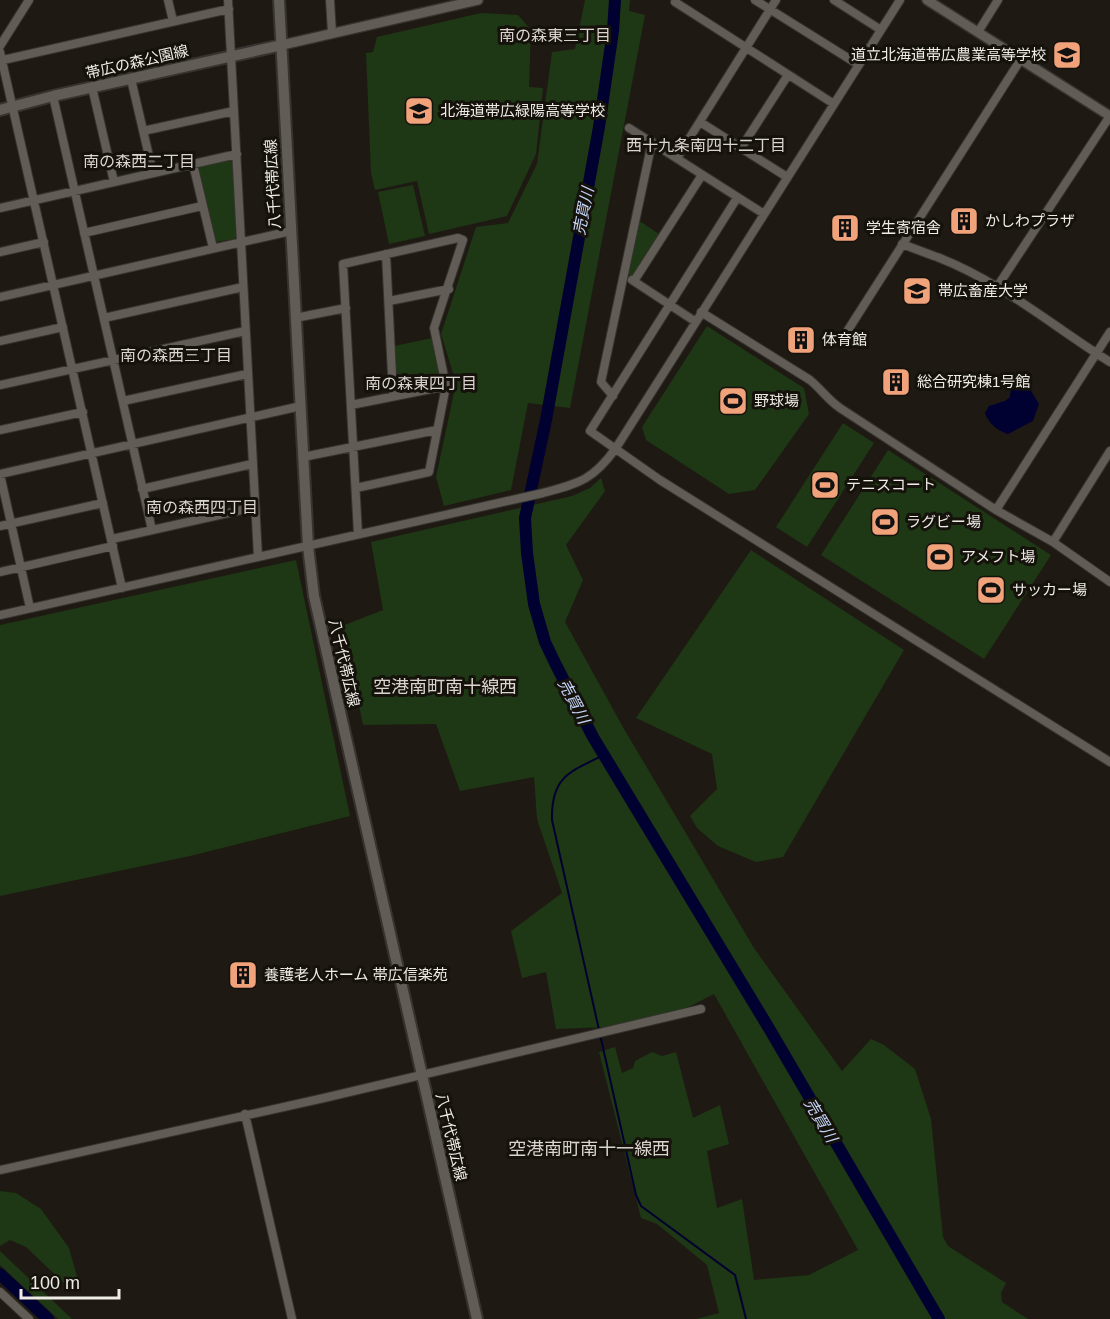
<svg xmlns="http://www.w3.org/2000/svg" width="1110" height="1319" viewBox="0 0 1110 1319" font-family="Helvetica,'Noto Sans JP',sans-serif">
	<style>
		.green { fill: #1e3714 }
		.water { fill: #000031 }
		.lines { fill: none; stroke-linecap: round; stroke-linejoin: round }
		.stream { stroke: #000031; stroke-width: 2 }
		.river { stroke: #000031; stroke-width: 12 }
		.minor-casing { stroke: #363330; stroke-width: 10 }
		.tertiary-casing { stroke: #363330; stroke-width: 12 }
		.secondary-casing { stroke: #363330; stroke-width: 14 }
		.minor { stroke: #615c55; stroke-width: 8 }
		.tertiary { stroke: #615c55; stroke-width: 9 }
		.secondary { stroke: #615c55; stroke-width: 10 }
		.labels { text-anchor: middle; stroke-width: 6; stroke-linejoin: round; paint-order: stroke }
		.poi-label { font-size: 15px; fill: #efece7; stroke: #15110b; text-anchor: start }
		.street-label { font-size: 15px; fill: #efece7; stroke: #15110b }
		.neighbourhood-label { font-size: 16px; fill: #dbd5cd; stroke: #15110b }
		.water-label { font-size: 16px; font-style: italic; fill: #c4d5f7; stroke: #15110b }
		.quarter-label { font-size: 18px; fill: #dbd5cd; stroke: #15110b }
	</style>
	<rect width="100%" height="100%" fill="#1e1a13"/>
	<!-- green -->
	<path class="green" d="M585,0h45l-1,11 16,4 -75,393 -42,-5 -17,87 -67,16 -8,-29 20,-94 -15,-49 35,-107 32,-4 29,-59 15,-112 23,-3z
		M481,13l37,2 13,15 -2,57 14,1 -7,66 -29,62 -78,18 -12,-53 -42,9 -4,-17 -5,-120 7,-1 4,-15z
		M228,159l5,4 4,72 -2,4 -20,3 -17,-72 3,-4z
		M413,185l12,51 -36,8 -11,-52z
		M638,220l21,14 -25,41 -4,1 -3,-5z
		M707,326l97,62 5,26 -54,76 -26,4 -83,-54 -4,-13z
		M432,338l9,39 -3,4 -37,10 -4,-5 -3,-40z
		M843,423l31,20 -67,104 -31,-20z
		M888,450l163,105 -67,104 -163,-104z
		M601,478l4,13 -39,54 17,35 -18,42 59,107 130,219 88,123 29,-32 13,6 31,24 16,50 12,118 5,9 58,37 -5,10 1,9 26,17h-332l23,-6 -12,-48 -50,-41 -16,-6 -42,-166 16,-5 7,26 11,-5 2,-7 17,-9 10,4 14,-4 17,66 27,-13 9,39 -22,7 10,57 25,-9 12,81 55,-5 49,-25 -144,-256 -33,17 -74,16 -51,2 -10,-57 -24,6 -11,-47 51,-38 -25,-74 -3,-42 -74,14 -24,-67 -73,1 -21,-99 41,-16 -12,-68 201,-46 18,-8z
		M751,550l153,100 -121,207 -27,5 -38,-16 -21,-18 -7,-12 27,-27 -5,-35 -76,-36z
		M296,560l54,256 -160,40 -190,40v-271z
		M0,1191l16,2 25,16 28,39 9,32 -11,6 -41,-39 -16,-7 -10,6z
		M0,1251l72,68h-14l-58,-54z"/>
	<!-- water -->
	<path class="water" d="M1015,379l3,5 12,5 9,15 -6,17 -25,13c-10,-3 -20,-11 -23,-21l4,-7 16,-5 5,-4 1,-14z"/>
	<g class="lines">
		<!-- stream -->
		<path class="stream" d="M604,755c-35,17 -53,22 -52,65l84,375 5,11 94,69 11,44"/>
		<!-- river -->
		<path class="river" d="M615,0l-2,31 -14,96 -53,293 -21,98 2,35 7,51 11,38 11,23 37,72 177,293 169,289
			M0,1274l48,45"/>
		<!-- minor casing -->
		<g class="minor-casing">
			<path id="minor" d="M168,0l5,21
				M228,0l30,557
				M330,0l2,33
				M676,0l-1,2 159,102
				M755,0l104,65
				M834,0l47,30
				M978,32l20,-32
				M0,46l29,-46
				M0,52l122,536
				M3,60l226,-51
				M131,79l22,94
				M92,87l22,95
				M53,96l99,434
				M700,122l87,55
				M629,128l135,86
				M143,131l91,-20
				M741,148l47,-73
				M677,158l99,-158
				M193,164l20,84
				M737,198l-147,233 70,49 450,282
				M0,208l237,-54
				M84,233l118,-27
				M902,244l32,12
				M0,252l44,-10
				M386,254l7,141
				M937,257c63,24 117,70 173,105
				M632,280l64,42
				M634,281l68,-106
				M997,287l113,-171
				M0,297l291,-66
				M389,301l60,-12
				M701,312l109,68c11,9 18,20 30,28l156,102 57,32 57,40
				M104,318l139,-31
				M295,318l51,-10
				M848,330l173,-271
				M0,341l63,-14
				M0,385l245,-54
				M613,396l-12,-14 51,-240
				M123,401l124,-27
				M351,405l95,-19
				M0,430l83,-18
				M303,457l134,-27
				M0,474l301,-68
				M0,474l30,134
				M356,488l73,-16 17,-86 -12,-58 29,-88 -5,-2 -115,26 15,270
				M142,489l110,-25
				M996,510l114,-178
				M0,526l103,-23
				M112,539l143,-32
				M1053,542l57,-91
				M0,572l113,-26
				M0,615l543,-122c37,-10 50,-13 73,-45l284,-448
				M245,1114l47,205
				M0,1170l324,-72 377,-89
				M0,1292l29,27"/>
		</g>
		<!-- tertiary casing -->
		<g class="tertiary-casing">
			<path id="tertiary" d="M927,0l183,116
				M282,45l196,-45"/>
		</g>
		<!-- secondary casing -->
		<g class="secondary-casing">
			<path id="secondary" d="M279,0l29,546 6,50 163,723
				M0,110l53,-14 229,-51"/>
		</g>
		<!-- minor -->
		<use href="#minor" class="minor"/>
		<!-- tertiary -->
		<use href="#tertiary" class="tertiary"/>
		<!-- secondary -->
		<use href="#secondary" class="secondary"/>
	</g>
	<!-- icons -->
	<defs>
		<g id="school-square" transform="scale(1.5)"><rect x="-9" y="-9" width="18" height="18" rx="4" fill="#f0a27a" stroke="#15110b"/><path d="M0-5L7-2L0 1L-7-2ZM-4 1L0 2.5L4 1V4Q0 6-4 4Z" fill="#111"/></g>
		<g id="building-square" transform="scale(1.5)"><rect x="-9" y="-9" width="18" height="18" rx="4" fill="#f0a27a" stroke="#15110b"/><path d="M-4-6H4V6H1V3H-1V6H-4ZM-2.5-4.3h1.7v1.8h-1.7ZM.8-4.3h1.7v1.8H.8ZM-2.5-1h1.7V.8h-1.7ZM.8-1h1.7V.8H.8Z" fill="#111"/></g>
		<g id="university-square" transform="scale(1.5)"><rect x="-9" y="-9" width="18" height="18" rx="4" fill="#f0a27a" stroke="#15110b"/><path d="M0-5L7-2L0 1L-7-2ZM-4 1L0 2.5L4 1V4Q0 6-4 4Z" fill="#111"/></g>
		<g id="stadium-square" transform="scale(1.5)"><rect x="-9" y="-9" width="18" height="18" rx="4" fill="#f0a27a" stroke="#15110b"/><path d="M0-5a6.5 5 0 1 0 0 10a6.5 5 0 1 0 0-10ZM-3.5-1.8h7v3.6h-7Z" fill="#111"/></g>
	</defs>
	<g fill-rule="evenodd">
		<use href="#school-square" x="1067" y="55"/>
		<use href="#school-square" x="419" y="111"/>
		<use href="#building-square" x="964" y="221"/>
		<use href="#building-square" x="845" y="228"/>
		<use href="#university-square" x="917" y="291"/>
		<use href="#building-square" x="801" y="340"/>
		<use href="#building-square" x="896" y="382"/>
		<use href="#stadium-square" x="733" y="401"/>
		<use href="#stadium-square" x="825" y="485"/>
		<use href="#stadium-square" x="885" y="522"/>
		<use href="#stadium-square" x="940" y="557"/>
		<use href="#stadium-square" x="991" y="590"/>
		<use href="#building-square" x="243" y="975"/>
	</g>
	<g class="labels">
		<!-- poi labels -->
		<g class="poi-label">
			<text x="1046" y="60" text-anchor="end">道立北海道帯広農業高等学校</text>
			<text x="440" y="116">北海道帯広緑陽高等学校</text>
			<text x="985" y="226">かしわプラザ</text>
			<text x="866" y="233">学生寄宿舎</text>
			<text x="938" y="296">帯広畜産大学</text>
			<text x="822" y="345">体育館</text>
			<text x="917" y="387">総合研究棟1号館</text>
			<text x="754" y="406">野球場</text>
			<text x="846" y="490">テニスコート</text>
			<text x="906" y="527">ラグビー場</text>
			<text x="961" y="562">アメフト場</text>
			<text x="1012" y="595">サッカー場</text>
			<text x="264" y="980">養護老人ホーム 帯広信楽苑</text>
		</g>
		<!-- street labels -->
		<g class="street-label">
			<text transform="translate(137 62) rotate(-13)" y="5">帯広の森公園線</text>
			<text transform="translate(273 184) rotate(-93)" y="5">八千代帯広線</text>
			<text transform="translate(344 663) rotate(77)" y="5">八千代帯広線</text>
			<text transform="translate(451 1137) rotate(77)" y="5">八千代帯広線</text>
		</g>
		<!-- neighbourhood labels -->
		<g class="neighbourhood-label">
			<text x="555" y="41">南の森東三丁目</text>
			<text x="706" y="151">西十九条南四十二丁目</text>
			<text x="139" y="167">南の森西二丁目</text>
			<text x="176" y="361">南の森西三丁目</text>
			<text x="421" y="389">南の森東四丁目</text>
			<text x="202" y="513">南の森西四丁目</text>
		</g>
		<!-- water labels -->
		<g class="water-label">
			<text transform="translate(583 211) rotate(-79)" y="6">売買川</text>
			<text transform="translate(574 701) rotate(62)" y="6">売買川</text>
			<text transform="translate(821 1120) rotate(59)" y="6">売買川</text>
		</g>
		<!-- quarter labels -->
		<g class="quarter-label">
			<text x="445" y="693">空港南町南十線西</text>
			<text x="589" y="1155">空港南町南十一線西</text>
		</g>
	</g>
	<!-- scale -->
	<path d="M21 1289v9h98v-9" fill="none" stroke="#efece7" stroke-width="3"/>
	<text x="30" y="1289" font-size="18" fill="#efece7" stroke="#15110b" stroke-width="4.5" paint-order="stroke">100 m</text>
</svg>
